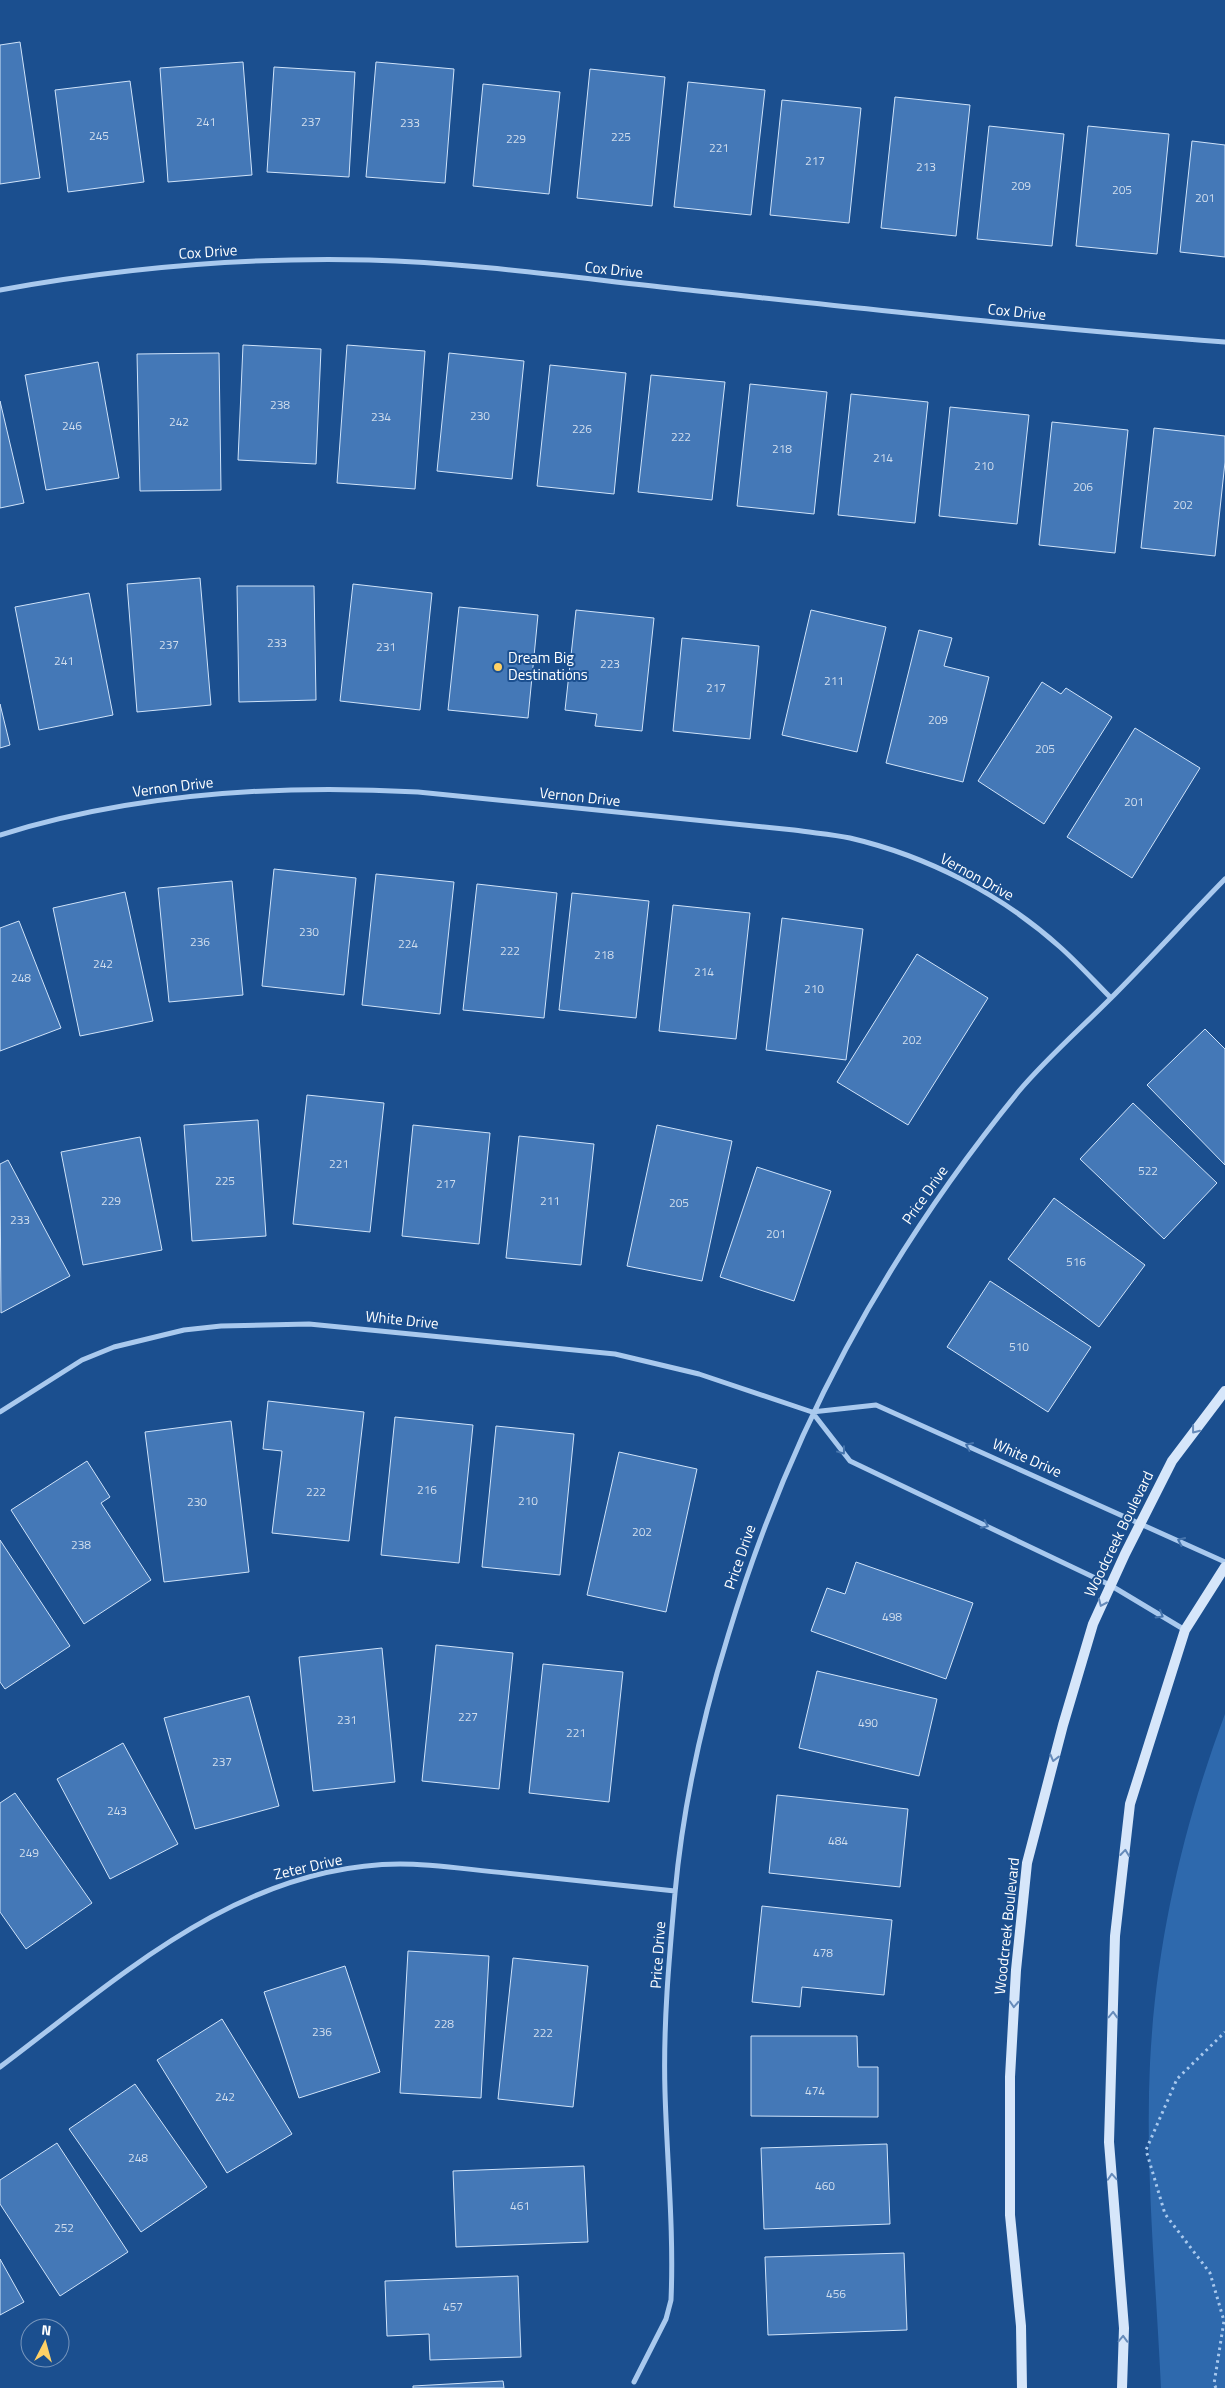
<svg xmlns="http://www.w3.org/2000/svg" width="1225" height="2388" viewBox="0 0 1225 2388" font-family="'Titillium Web',sans-serif">
	<style>
		.green { fill: #2e69ad }
		.building { fill: #4478b7; stroke: #cfe3fa }
		.lines { fill: none; stroke-linecap: round; stroke-linejoin: round }
		.path { stroke: #a9c9ee; stroke-width: 3; stroke-dasharray: 2.5 4; stroke-linecap: butt }
		.street { stroke: #a9c9ee; stroke-width: 5 }
		.secondary { stroke: #d6e6fa; stroke-width: 10 }
		.oneway { stroke: #668bba }
		.oneway2 { stroke: #4674ac }
		.poi-dot { fill: #ffd166; stroke: #1b4f8f; stroke-width: 2 }
		.labels { text-anchor: middle; stroke-width: 4; stroke-linejoin: round; paint-order: stroke }
		.number-label { font-size: 12px; fill: #d0dded }
		.street-label { font-size: 15px; fill: #fff; stroke: #1b4f8f }
		.poi-label { font-size: 15px; fill: #fff; stroke: #1b4f8f; text-anchor: start }
	</style>
	<rect width="100%" height="100%" fill="#1b4f8f"/>
	<!-- green -->
	<path class="green" d="M1225,1714v674h-64c-5,-108 -16,-217 -11,-325 6,-120 33,-237 75,-349z"/>
	<!-- building -->
	<path class="building" d="M20,42l20,136 -40,6v-139z
		M243,62l9,113 -84,7 -8,-114z
		M376,62l78,7 -9,114 -79,-6z
		M274,67l81,5 -6,105 -82,-5z
		M590,69l75,8 -13,129 -75,-8z
		M130,81l14,101 -76,10 -13,-102z
		M688,82l77,8 -14,125 -77,-8z
		M483,84l77,8 -11,102 -76,-8z
		M895,97l75,8 -14,131 -75,-8z
		M782,100l79,8 -12,115 -79,-8z
		M989,126l75,8 -12,112 -75,-7z
		M1088,126l81,8 -12,120 -81,-8z
		M1192,141l33,4v112l-45,-5z
		M243,345l78,4 -5,115 -78,-4z
		M347,345l78,6 -10,138 -78,-6z
		M219,353l2,137 -81,1 -3,-137z
		M449,353l75,8 -12,118 -75,-8z
		M98,362l21,116 -73,12 -21,-115z
		M550,365l76,8 -12,121 -77,-8z
		M651,375l74,7 -13,118 -74,-8z
		M750,384l77,8 -13,122 -77,-8z
		M851,394l77,8 -13,121 -77,-8z
		M0,401l24,102 -24,5z
		M950,407l79,8 -12,109 -78,-8z
		M1052,422l76,8 -13,123 -76,-8z
		M1154,428l71,8v26l-10,94 -74,-8z
		M200,578l11,127 -74,7 -10,-128z
		M353,584l79,9 -12,117 -80,-9z
		M237,586h77l2,114 -77,2z
		M89,593l24,122 -74,15 -24,-123z
		M459,607l79,8 -10,103 -80,-8z
		M576,610l78,8 -12,113 -47,-5 2,-12 -32,-4z
		M811,610l75,17 -29,125 -75,-17z
		M919,630l33,8 -8,28 45,11 -26,105 -77,-19z
		M682,638l77,8 -9,93 -77,-8z
		M1042,682l19,12 5,-6 46,29 -68,107 -66,-43z
		M0,704l10,41 -10,3z
		M1135,728l65,40 -68,110 -65,-41z
		M274,869l82,9 -12,117 -82,-9z
		M376,874l78,8 -14,132 -78,-9z
		M232,881l11,114 -74,7 -11,-114z
		M477,884l80,9 -13,125 -81,-8z
		M125,892l28,129 -73,15 -27,-128z
		M572,893l77,8 -13,117 -77,-8z
		M673,905l77,8 -14,126 -77,-8z
		M782,918l81,11 -17,131 -80,-10z
		M19,921l42,107 -61,23v-123z
		M917,954l71,44 -80,127 -71,-43z
		M1205,1029l20,20v116l-78,-80z
		M307,1095l77,8 -14,129 -77,-8z
		M1133,1103l84,80 -53,56 -84,-80z
		M258,1120l8,116 -74,5 -8,-116z
		M413,1125l77,8 -11,111 -77,-8z
		M657,1125l75,16 -30,140 -75,-15z
		M519,1136l75,8 -13,121 -75,-7z
		M140,1137l22,113 -79,15 -22,-113z
		M8,1160l62,116 -69,37 -1,-149z
		M757,1167l74,24 -37,110 -74,-24z
		M1054,1198l91,67 -46,62 -91,-68z
		M990,1281l101,66 -43,65 -101,-65z
		M268,1401l96,11 -15,129 -77,-8 10,-82 -19,-2z
		M395,1417l78,8 -14,138 -78,-8z
		M231,1421l18,151 -85,10 -19,-150z
		M496,1426l78,8 -14,141 -78,-8z
		M619,1452l78,17 -31,143 -79,-17z
		M87,1461l23,36 -9,6 50,77 -67,44 -73,-114z
		M0,1540l70,106 -65,43 -5,-7z
		M856,1562l117,41 -27,76 -135,-48 16,-43 18,6z
		M436,1645l77,8 -14,136 -77,-8z
		M382,1648l13,134 -82,9 -14,-134z
		M543,1664l80,8 -14,130 -80,-9z
		M817,1671l120,28 -18,77 -120,-28z
		M249,1696l30,110 -84,23 -31,-111z
		M123,1743l55,101 -68,35 -53,-100z
		M15,1793l77,110 -66,46 -26,-37v-109z
		M777,1795l131,14 -8,78 -131,-14z
		M762,1906l130,14 -8,75 -82,-8 -2,20 -48,-5z
		M408,1951l81,5 -8,142 -81,-5z
		M513,1958l75,8 -15,141 -75,-8z
		M345,1966l35,106 -81,26 -35,-106z
		M222,2019l70,115 -65,39 -70,-113z
		M751,2036h106l1,31h20v50l-127,-1z
		M135,2084l72,103 -66,45 -72,-103z
		M57,2143l71,109 -68,44 -60,-92v-24z
		M887,2144l3,80 -126,5 -3,-81z
		M584,2166l4,76 -132,5 -3,-76z
		M904,2253l3,77 -139,5 -3,-78z
		M0,2259l24,43 -24,13z
		M518,2276l3,81 -91,3 -1,-26 -42,2 -2,-55z
		M503,2381l1,7h-91v-2z"/>
	<g class="lines">
		<!-- path -->
		<path class="path" d="M1216,2388l-2,-4 10,-63 -14,-48 -45,-59 -19,-64 31,-71 48,-47"/>
		<!-- street -->
		<path class="street" d="M0,290c121,-22 246,-33 369,-30 107,3 214,19 320,30 179,19 357,39 536,52
			M0,835c135,-42 277,-51 418,-43l376,38c19,3 38,4 56,8 77,18 151,56 210,109 18,16 34,34 51,51
			M0,1412l82,-52 32,-13 70,-17 37,-4 88,-2 306,30 84,20 113,38 64,-7 349,157
			M812,1412l38,49 260,124 75,45
			M0,2067c120,-90 240,-202 400,-203 35,0 71,6 106,9 56,6 113,12 169,18
			M634,2382l32,-63 5,-19c3,-69 -4,-139 -6,-208 -2,-66 4,-133 10,-199 8,-88 27,-173 53,-257 61,-204 157,-381 291,-545 28,-33 60,-61 90,-91 40,-40 77,-81 116,-121"/>
		<!-- secondary -->
		<path class="secondary" d="M1022,2388l-1,-62 -11,-111v-138l6,-107 11,-107 36,-138 30,-101 32,-70 47,-93 53,-70
			M1122,2388l2,-60 -15,-186 6,-206 15,-132 55,-174 40,-63"/>
	</g>
	<!-- one-way arrows -->
	<defs><path id="oneway-chevron" d="M-2-3.5L2.5 0L-2 3.5" fill="none" stroke-width="1.6" stroke-linecap="round" stroke-linejoin="round" transform="scale(1.25)"/></defs>
	<g class="oneway">
		<use href="#oneway-chevron" transform="translate(1195 1430) rotate(128)"/>
		<use href="#oneway-chevron" transform="translate(1102 1603) rotate(114)"/>
		<use href="#oneway-chevron" transform="translate(1054 1758) rotate(104)"/>
		<use href="#oneway-chevron" transform="translate(1125 1853) rotate(-84)"/>
		<use href="#oneway-chevron" transform="translate(1014 2004) rotate(93)"/>
		<use href="#oneway-chevron" transform="translate(1113 2015) rotate(-88)"/>
		<use href="#oneway-chevron" transform="translate(1112 2177) rotate(-94)"/>
		<use href="#oneway-chevron" transform="translate(1123 2339) rotate(-88)"/>
	</g>
	<g class="oneway2">
		<use href="#oneway-chevron" transform="translate(969 1446) rotate(-156)"/>
		<use href="#oneway-chevron" transform="translate(842 1451) rotate(53)"/>
		<use href="#oneway-chevron" transform="translate(985 1525) rotate(26)"/>
		<use href="#oneway-chevron" transform="translate(1181 1541) rotate(-155)"/>
		<use href="#oneway-chevron" transform="translate(1160 1615) rotate(31)"/>
	</g>
	<!-- markers -->
	<circle class="poi-dot" cx="498" cy="667" r="5"/>
	<g class="labels">
		<!-- number labels -->
		<g class="number-label">
			<text x="206" y="126">241</text>
			<text x="311" y="126">237</text>
			<text x="410" y="127">233</text>
			<text x="99" y="140">245</text>
			<text x="621" y="141">225</text>
			<text x="516" y="143">229</text>
			<text x="719" y="152">221</text>
			<text x="815" y="165">217</text>
			<text x="926" y="171">213</text>
			<text x="1021" y="190">209</text>
			<text x="1122" y="194">205</text>
			<text x="1205" y="202">201</text>
			<text x="280" y="409">238</text>
			<text x="480" y="420">230</text>
			<text x="381" y="421">234</text>
			<text x="179" y="426">242</text>
			<text x="72" y="430">246</text>
			<text x="582" y="433">226</text>
			<text x="681" y="441">222</text>
			<text x="782" y="453">218</text>
			<text x="883" y="462">214</text>
			<text x="984" y="470">210</text>
			<text x="1083" y="491">206</text>
			<text x="1183" y="509">202</text>
			<text x="277" y="647">233</text>
			<text x="169" y="649">237</text>
			<text x="386" y="651">231</text>
			<text x="64" y="665">241</text>
			<text x="610" y="668">223</text>
			<text x="834" y="685">211</text>
			<text x="716" y="692">217</text>
			<text x="938" y="724">209</text>
			<text x="1045" y="753">205</text>
			<text x="1134" y="806">201</text>
			<text x="309" y="936">230</text>
			<text x="200" y="946">236</text>
			<text x="408" y="948">224</text>
			<text x="510" y="955">222</text>
			<text x="604" y="959">218</text>
			<text x="103" y="968">242</text>
			<text x="704" y="976">214</text>
			<text x="21" y="982">248</text>
			<text x="814" y="993">210</text>
			<text x="912" y="1044">202</text>
			<text x="339" y="1168">221</text>
			<text x="1148" y="1175">522</text>
			<text x="225" y="1185">225</text>
			<text x="446" y="1188">217</text>
			<text x="111" y="1205">229</text>
			<text x="550" y="1205">211</text>
			<text x="679" y="1207">205</text>
			<text x="20" y="1224">233</text>
			<text x="776" y="1238">201</text>
			<text x="1076" y="1266">516</text>
			<text x="1019" y="1351">510</text>
			<text x="427" y="1494">216</text>
			<text x="316" y="1496">222</text>
			<text x="528" y="1505">210</text>
			<text x="197" y="1506">230</text>
			<text x="642" y="1536">202</text>
			<text x="81" y="1549">238</text>
			<text x="892" y="1621">498</text>
			<text x="468" y="1721">227</text>
			<text x="347" y="1724">231</text>
			<text x="868" y="1727">490</text>
			<text x="576" y="1737">221</text>
			<text x="222" y="1766">237</text>
			<text x="117" y="1815">243</text>
			<text x="838" y="1845">484</text>
			<text x="29" y="1857">249</text>
			<text x="823" y="1957">478</text>
			<text x="444" y="2028">228</text>
			<text x="322" y="2036">236</text>
			<text x="543" y="2037">222</text>
			<text x="815" y="2095">474</text>
			<text x="225" y="2101">242</text>
			<text x="138" y="2162">248</text>
			<text x="825" y="2190">460</text>
			<text x="520" y="2210">461</text>
			<text x="64" y="2232">252</text>
			<text x="836" y="2298">456</text>
			<text x="453" y="2311">457</text>
		</g>
		<!-- street labels -->
		<g class="street-label">
			<text transform="translate(208 252) rotate(-4)" y="5">Cox Drive</text>
			<text transform="translate(614 270) rotate(6)" y="5">Cox Drive</text>
			<text transform="translate(1017 312) rotate(6)" y="5">Cox Drive</text>
			<text transform="translate(173 787) rotate(-7)" y="5">Vernon Drive</text>
			<text transform="translate(580 797) rotate(6)" y="5">Vernon Drive</text>
			<text transform="translate(977 877) rotate(29)" y="5">Vernon Drive</text>
			<text transform="translate(925 1195) rotate(-55)" y="5">Price Drive</text>
			<text transform="translate(402 1320) rotate(6)" y="5">White Drive</text>
			<text transform="translate(1027 1458) rotate(24)" y="5">White Drive</text>
			<text transform="translate(1119 1534) rotate(-64)" y="5">Woodcreek Boulevard</text>
			<text transform="translate(740 1557) rotate(-71)" y="5">Price Drive</text>
			<text transform="translate(308 1867) rotate(-13)" y="5">Zeter Drive</text>
			<text transform="translate(1007 1926) rotate(-84)" y="5">Woodcreek Boulevard</text>
			<text transform="translate(658 1955) rotate(-86)" y="5">Price Drive</text>
		</g>
		<!-- poi labels -->
		<g class="poi-label">
			<text x="508" y="663">Dream Big<tspan x="508" dy="17">Destinations</tspan></text>
		</g>
	</g>
	<!-- north arrow -->
	<g transform="translate(45 2343) rotate(6)"><circle r="24" fill="#1b4f8f" stroke="#7695bc"/>
	<path d="M0-4L9 19L0 12L-9 19Z" fill="#ffd166"/>
	<text y="-8" font-size="14" font-weight="bold" text-anchor="middle" fill="#ffffff">N</text>
	</g>
</svg>
